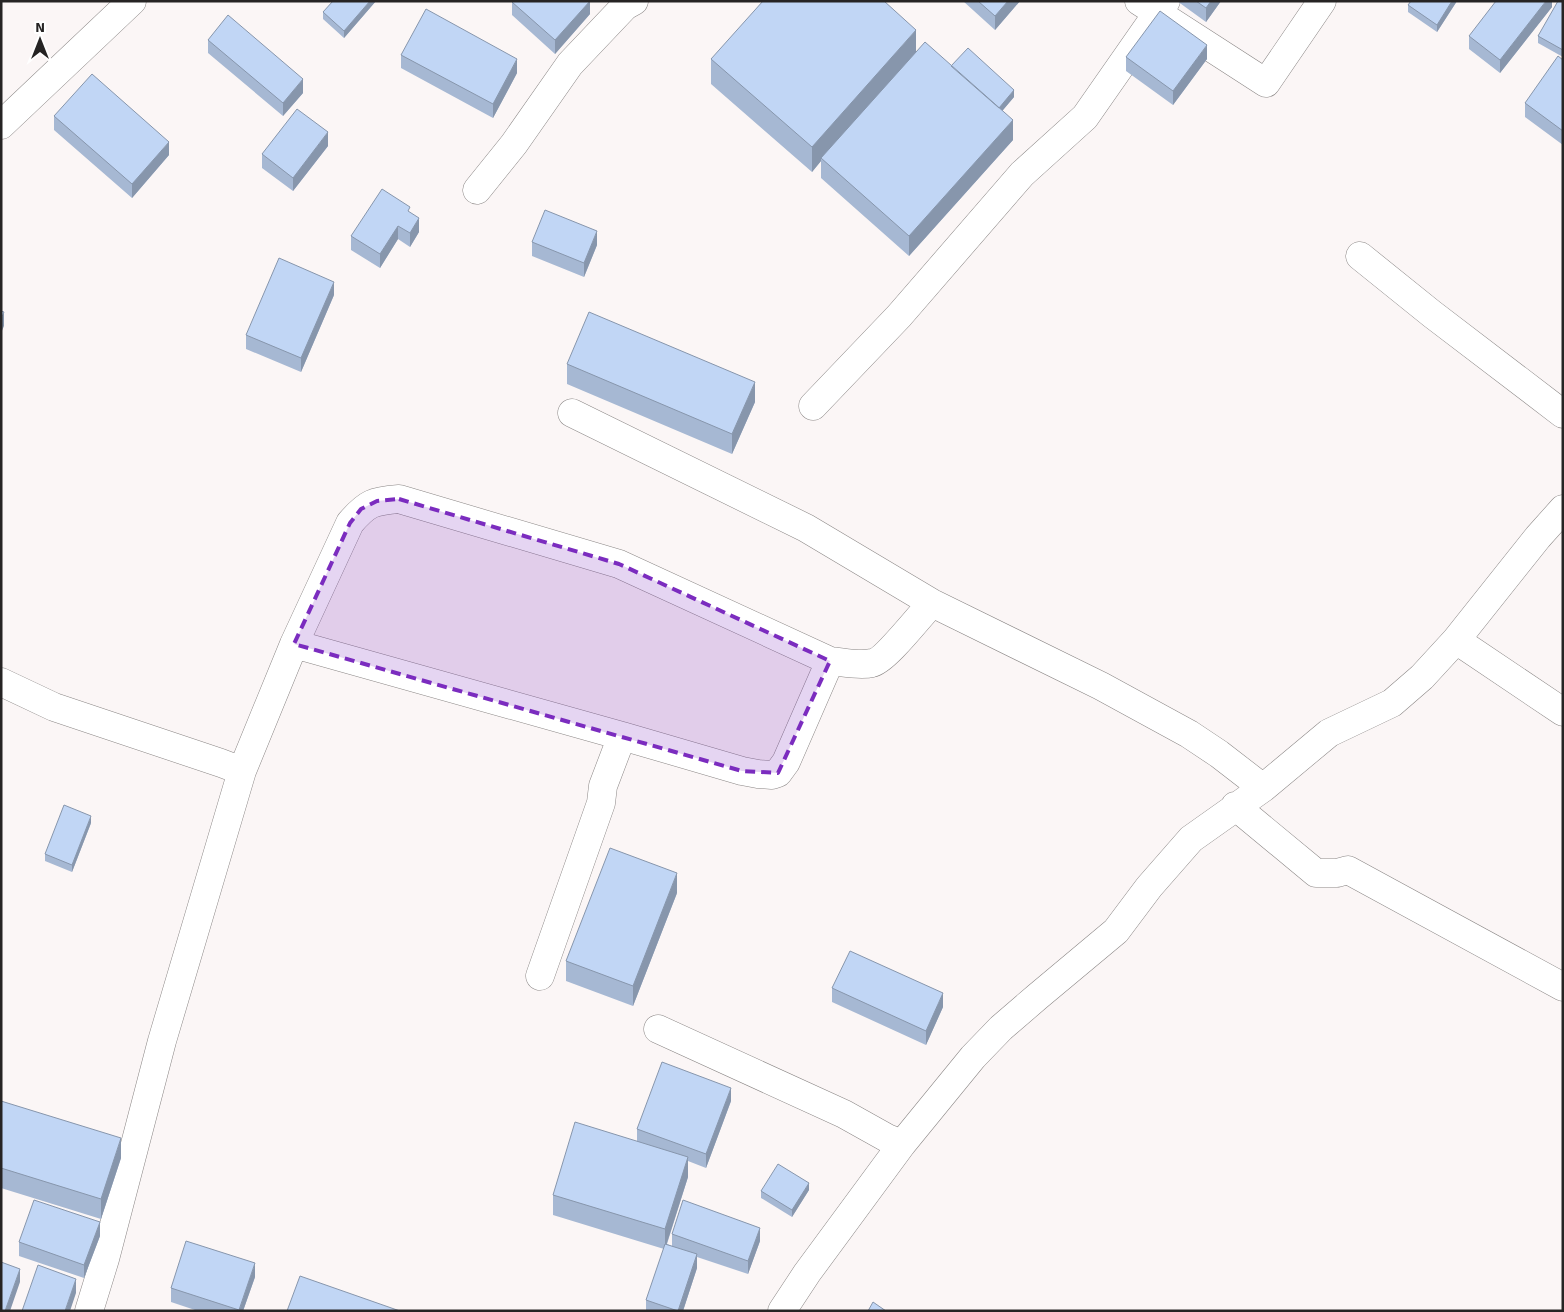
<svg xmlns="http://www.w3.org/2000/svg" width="1564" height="1312" viewBox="0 0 1564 1312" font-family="Signika,sans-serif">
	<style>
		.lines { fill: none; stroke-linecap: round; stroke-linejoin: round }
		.minor-casing { stroke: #8b8786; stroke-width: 29 }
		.minor { stroke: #fff; stroke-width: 28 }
		.wall { fill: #a6b8d3 }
		.shaded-wall { fill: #8796ac }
		.building { fill: #c1d6f5; stroke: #8796ac }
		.marked { fill: #7b2cbf; fill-opacity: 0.2; stroke: #7b2cbf; stroke-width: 4; stroke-dasharray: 10 6; stroke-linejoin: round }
	</style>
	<rect width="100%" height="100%" fill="#fbf6f6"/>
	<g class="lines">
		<!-- minor casing -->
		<g class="minor-casing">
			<path id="minor" d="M1139,1l127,82 56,-82
				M1,125l131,-124
				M477,190l37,-46 56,-80 55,-58 9,-5
				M1360,256l72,58 131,100
				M813,406l86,-90 123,-142 63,-57 81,-116
				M572,413l234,115 126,75 169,83 88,48 30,20 44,34
				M1456,640l107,72
				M294,644l328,92
				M1,682l53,25 167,56 21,8
				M1235,806l81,67h21l11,-3 215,117
				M540,976l61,-173 2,-17 19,-50 120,35 16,3 14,1 6,-2 8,-11 44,-101
				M658,1029l186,85 43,24 15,6
				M89,1311l16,-52 57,-218 80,-270 52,-127 56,-121c17,-20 23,-22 49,-24l220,65 211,97c13,1 29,5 42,2 13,-2 49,-49 60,-60
				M782,1311l25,-38 95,-129 71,-87 28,-29 36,-31 79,-66 33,-44 42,-48 72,-51 66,-55 63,-30 30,-26 34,-37 82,-103 25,-28"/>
		</g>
		<!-- minor -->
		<use href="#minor" class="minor"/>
	</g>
	<!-- wall -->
	<path class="wall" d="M376,1l-32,37 -21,-19v-7z
		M590,1v13l-35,40 -43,-39v-13z
		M963,1h57l-25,29z
		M1177,1h44l-15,21z
		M1411,1h46l-20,31 -29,-20v-7z
		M1552,1v6l-52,66 -31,-24v-13z
		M1563,1v56l-25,-14v-7z
		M208,40l95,53 -20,23 -75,-63z
		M916,52l35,14 63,31 -12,14 11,29 -104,116 -88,-78v-17l-9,11 -101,-88v-25z
		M401,55l116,18 -24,45 -92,-50z
		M1126,57l81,2 -34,46 -47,-34z
		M1563,60v85l-38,-28v-14z
		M54,116l115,39 -37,43 -78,-68z
		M328,146l-35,45 -31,-23v-14z
		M410,213l9,19 -9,15 -12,-8 -18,29 -29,-18v-14z
		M532,242l65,3 -13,32 -52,-21z
		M334,295l-33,77 -55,-23v-14z
		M567,364l188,38 -23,52 -165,-70z
		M91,823l-19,49 -27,-11v-7z
		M677,893l-44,113 -67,-25v-20z
		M832,988l111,19 -17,38 -94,-43z
		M1,1101l120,57 -20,61 -100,-31z
		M731,1101l-25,67 -18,-7v16l-21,67 5,2v-12l88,7 -12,33 -51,-17v11l-14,43h-37v-11l18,-51 -111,-34v-20l84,-53v-13z
		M809,1190l-17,27 -31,-19v-7z
		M100,1236l-16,42 -65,-22v-14z
		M255,1277l-12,34h-45l-27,-9v-14z"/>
	<!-- shaded-wall -->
	<path class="shaded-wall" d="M370,1h6l-32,37v-7z
		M590,1v13l-35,40v-14z
		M1008,1h12l-25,29v-14z
		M1211,1h10l-15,21v-14z
		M1452,1h5l-20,31v-7z
		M1546,1h6v6l-52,66v-13z
		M916,30v25l-95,103v3l-9,11v-25z
		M1207,45v14l-34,46v-14z
		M517,59v14l-24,45v-14z
		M303,79v14l-20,23v-13z
		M1014,90v7l-16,19v-7z
		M1013,120v20l-104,116v-20z
		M328,132v14l-35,45v-13z
		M169,142v13l-37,43v-14z
		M419,218v14l-9,15v-14z
		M398,226v13l-18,29v-14z
		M597,231v14l-13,32v-14z
		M334,282v13l-33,77v-14z
		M4,312v14l-3,7v-14z
		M755,382v20l-23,52v-20z
		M91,816v7l-19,49v-7z
		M677,873v20l-44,113v-20z
		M943,993v14l-17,38v-14z
		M731,1088v13l-25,67v-14z
		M121,1138v20l-20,61v-20z
		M688,1157v20l-23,72v-20z
		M809,1183v7l-17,27v-7z
		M100,1222v14l-16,42v-13z
		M760,1228v13l-12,33v-13z
		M697,1254v14l-14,43h-5z
		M255,1263v14l-12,34h-4z
		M20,1269v13l-10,29h-5z
		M76,1279v14l-6,18h-5z"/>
	<!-- building -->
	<path class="building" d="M333,1h37l-26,30 -21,-19z
		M512,1h78l-35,39 -43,-38z
		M763,1h121l32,29 -104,117 -101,-88z
		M978,1h30l-13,15z
		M1196,1h15l-5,7z
		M1411,1h41l-15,24 -29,-20z
		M1496,1h50l-46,59 -31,-24z
		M1558,1h5v49l-25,-14z
		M426,9l91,50 -24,45 -92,-49z
		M1160,11l47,34 -34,46 -47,-34z
		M228,15l75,64 -20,24 -75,-63z
		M925,42l88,78 -104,116 -88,-78z
		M968,48l46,42 -15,18 -48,-42z
		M1558,56l5,4v71l-38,-28z
		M92,74l77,68 -37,42 -78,-68z
		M297,109l31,23 -35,46 -31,-24z
		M382,189l28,18 -2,4 11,7 -9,15 -12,-7 -18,28 -29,-18z
		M545,210l52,21 -13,32 -52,-21z
		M279,258l55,24 -33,76 -55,-23z
		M1,311l3,1 -3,7z
		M589,312l166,70 -23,52 -165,-70z
		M64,805l27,11 -19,49 -27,-11z
		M610,848l67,25 -44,113 -67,-25z
		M850,951l93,42 -17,38 -94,-43z
		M662,1062l69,26 -25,66 -69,-25z
		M1,1101l120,37 -20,61 -100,-31z
		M575,1122l113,35 -23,72 -112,-34z
		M778,1164l31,19 -17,27 -31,-19z
		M34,1200l66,22 -16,43 -65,-23z
		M683,1200l77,28 -12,33 -76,-27z
		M186,1241l69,22 -16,47 -68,-22z
		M665,1244l32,10 -19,57 -32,-11z
		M1,1262l19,7 -15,42h-4z
		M38,1265l38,14 -11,32h-43z
		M300,1276l100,35h-113z
		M873,1302l13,9h-18z"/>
	<!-- marked area -->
	<path class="marked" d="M399,499l220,65 211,97 -52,112 -36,-2 -448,-127 56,-121 11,-14 16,-8z"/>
	<!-- border -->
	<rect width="1564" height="1312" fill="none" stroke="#262424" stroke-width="5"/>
	<!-- north arrow -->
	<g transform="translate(40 40)" stroke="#ffffff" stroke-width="4" paint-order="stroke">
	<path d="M0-4L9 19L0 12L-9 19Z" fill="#262424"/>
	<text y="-8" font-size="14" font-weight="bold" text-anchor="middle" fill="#262424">N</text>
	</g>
</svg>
